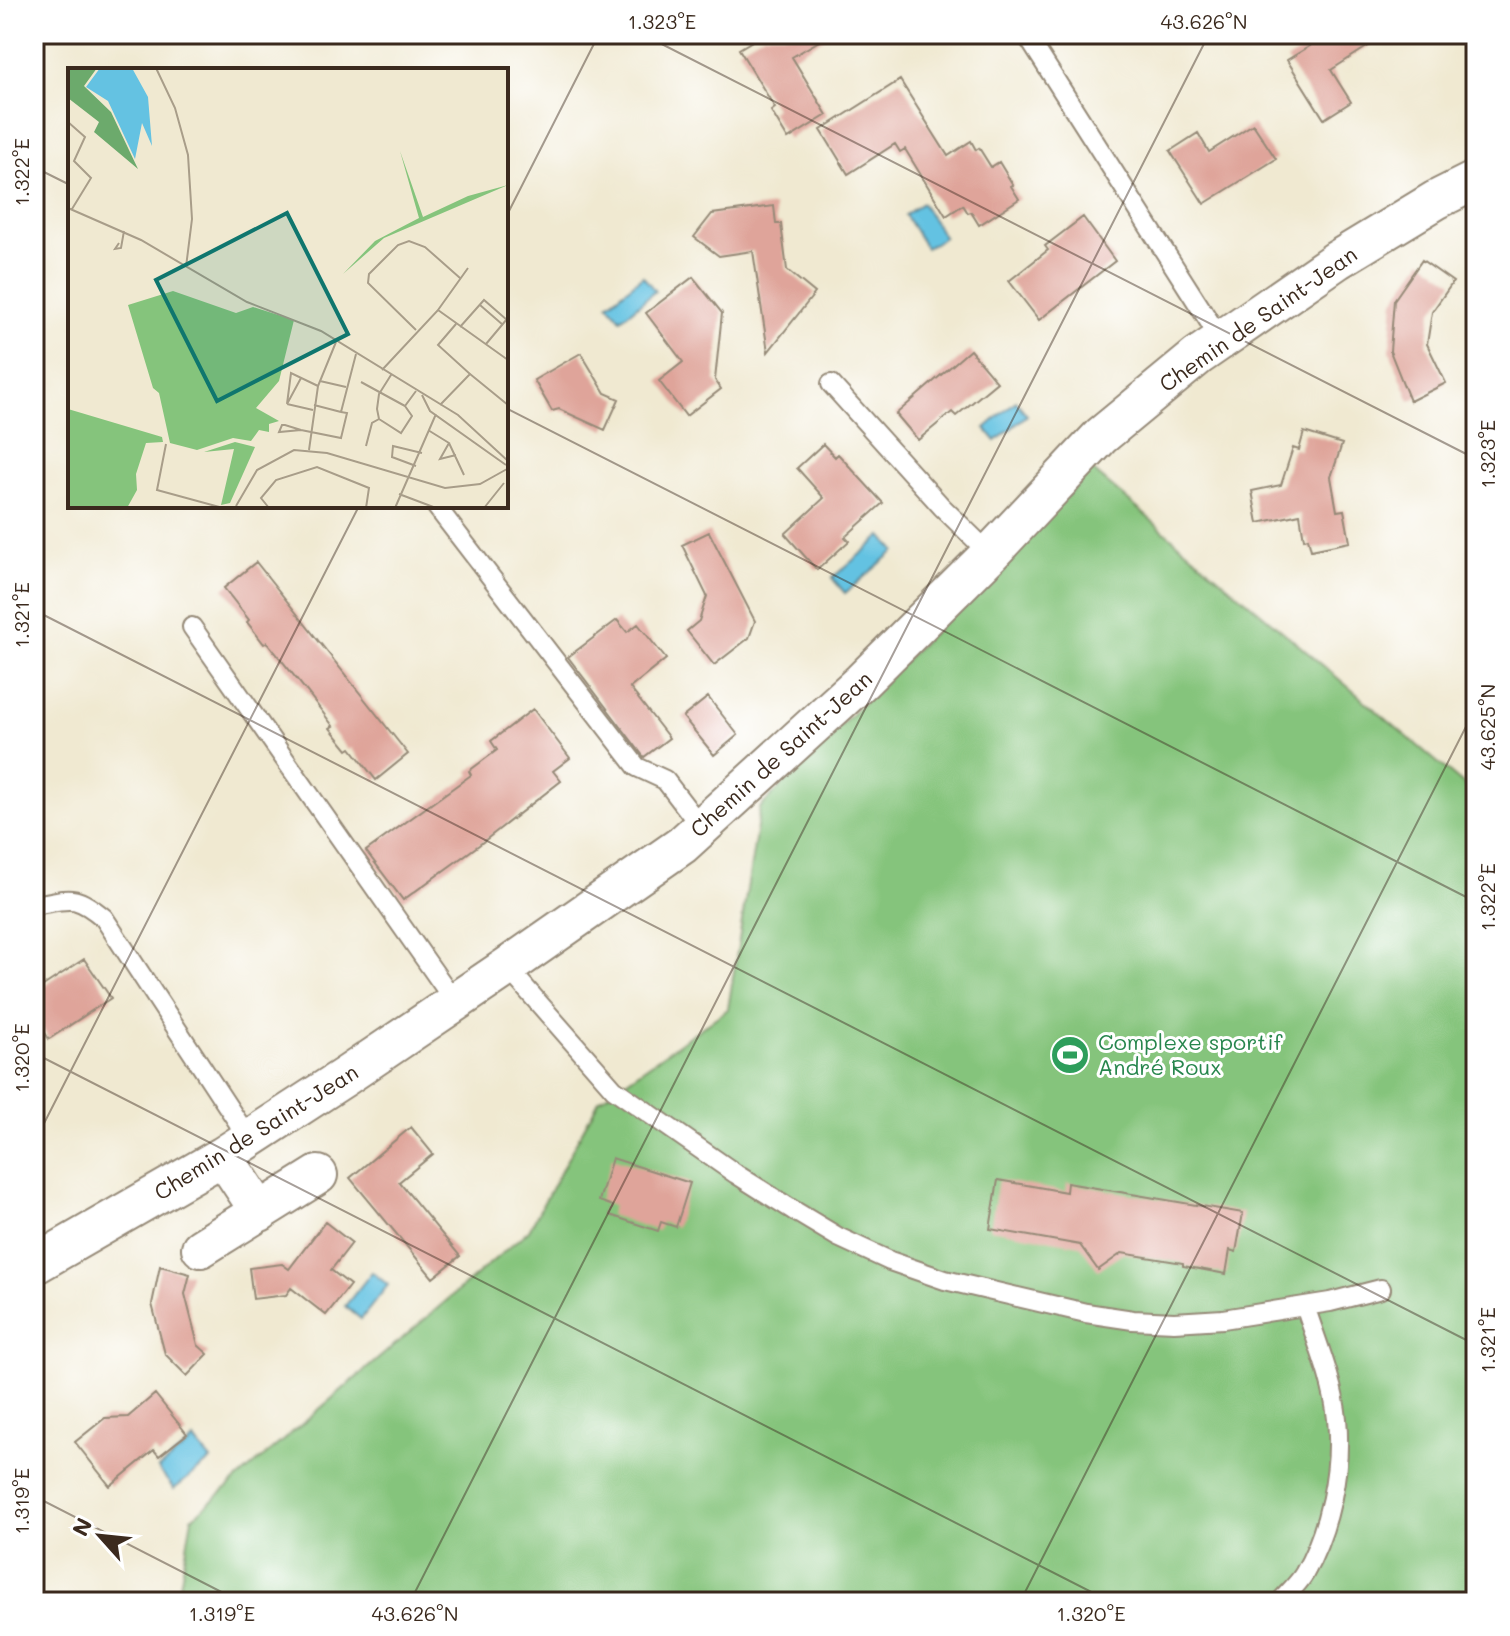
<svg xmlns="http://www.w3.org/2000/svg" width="1510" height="1636" viewBox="0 0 1510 1636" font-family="Mali,sans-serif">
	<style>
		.green { fill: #85c47c; stroke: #60774d; stroke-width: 2 }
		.water { fill: #64c2e2; stroke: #507680; stroke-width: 2 }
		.building { fill: #dfa49a }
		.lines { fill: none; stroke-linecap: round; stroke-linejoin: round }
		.lane-casing { stroke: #968a78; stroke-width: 22 }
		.street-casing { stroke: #968a78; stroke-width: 42 }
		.lane { stroke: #fff; stroke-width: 18 }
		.street { stroke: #fff; stroke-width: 38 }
		.ticks { fill: none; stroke: #3b2a1e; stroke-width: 2; stroke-opacity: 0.45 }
		.labels { text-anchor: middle; stroke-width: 6; stroke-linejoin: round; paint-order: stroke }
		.street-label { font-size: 22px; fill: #3b2a1e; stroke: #fff }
		.leisure-label { font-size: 22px; fill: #27864d; stroke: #fff; text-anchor: start }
		.inset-road { fill: none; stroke: #a89d89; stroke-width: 2 }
		.view { fill: #0f766e; fill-opacity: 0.15; stroke: #0f766e; stroke-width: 4 }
		.inset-edge { fill: none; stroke: #3b2a1e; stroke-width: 4 }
		.neatline { fill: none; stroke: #3b2a1e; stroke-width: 3 }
		.ticks-label { font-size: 20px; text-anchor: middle; fill: #3b2a1e }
	</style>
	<rect width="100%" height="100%" fill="#fff"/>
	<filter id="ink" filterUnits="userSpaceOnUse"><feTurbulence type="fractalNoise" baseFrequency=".0125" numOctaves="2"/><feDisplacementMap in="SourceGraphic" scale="16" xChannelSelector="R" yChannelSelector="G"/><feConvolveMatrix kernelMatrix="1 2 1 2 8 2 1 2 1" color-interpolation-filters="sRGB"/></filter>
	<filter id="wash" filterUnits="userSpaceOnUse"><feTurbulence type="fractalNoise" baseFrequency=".006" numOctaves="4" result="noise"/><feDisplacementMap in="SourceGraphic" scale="32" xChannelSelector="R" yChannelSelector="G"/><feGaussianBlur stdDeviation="1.8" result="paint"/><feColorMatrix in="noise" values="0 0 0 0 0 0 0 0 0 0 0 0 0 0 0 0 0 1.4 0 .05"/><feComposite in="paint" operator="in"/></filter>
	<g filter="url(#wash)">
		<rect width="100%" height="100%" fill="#f0e9d1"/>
		<!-- green -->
		<path class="green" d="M1092,470l384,325v807h-1299l15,-84 337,-288 70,-130 129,-91 32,-201z"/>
		<!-- water -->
		<path class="water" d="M922,203l22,34 -18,11 -21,-33z
			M643,276l12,15 -34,28 -13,-15z
			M1016,401l11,14 -31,26 -11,-13z
			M882,536l13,15 -50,42 -13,-15z
			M372,1272l16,13 -27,34 -16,-13z
			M194,1440l17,20 -37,29 -16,-20z"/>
		<g id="blocks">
			<!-- building -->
			<path class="building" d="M764,34h67l-39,23 35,58 -39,24 -17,-28 4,-3 -36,-59z
				M1302,34h85l-56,36 20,32 -27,17 -37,-59 23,-14z
				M900,80l48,76 23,-15 5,9 3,-2 12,19 8,-5 14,23 -2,1 8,13 -40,26 -8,-13 -3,1 -5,-8 -17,11 -41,-67 -5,3 -5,-8 -47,30 -27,-44z
				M1253,124l23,35 -72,45 -34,-53 28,-18 11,19z
				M774,206l2,18h5l6,46 28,23 -47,59 -15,-101 -34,5 -25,-19 18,-23z
				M1083,217l32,44 -76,59 -30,-39 39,-31 -3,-4z
				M1422,260l31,22 -21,30 -5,32 19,39 -36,18 -20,-50 4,-51z
				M693,277l29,36 -7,67 6,9 -35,27 -27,-35 24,-19 -37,-49z
				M970,350l27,32 -41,34 -4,-4 -34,28 -22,-26z
				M581,353l24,40 14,6 -14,31 -46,-21 -7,2 -18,-31z
				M1304,432l38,12 -11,33 6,34 7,-1 6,32 -39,8 -3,-12 -4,1 -4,-25 -42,9 -6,-32 29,-6 12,-37 6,2z
				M823,444l12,13 3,-3 45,49 -38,34 4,4 -32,29 -32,-36 39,-36 -27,-30z
				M709,532l46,89 -6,17 -35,27 -27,-34 12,-10 8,-25 -25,-51z
				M256,562l152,192 -32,26 -25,-32 -3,2 -18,-22 3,-2 -25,-33 -41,-51 -3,2 -17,-22 2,-2 -25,-32z
				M617,620l10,12 11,-8 28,35 -36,29 39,50 -25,19 -76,-100z
				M708,697l30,38 -24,20 -31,-38z
				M533,709l37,49 -17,13 8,10 -82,64 -76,55 -37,-49 105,-76 -2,-4 28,-21 -6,-9z
				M84,959l27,39 -62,41 -15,-23v-24z
				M411,1127l22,27 -34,28 61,74 -27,22 -83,-100z
				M612,1158l78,25 -14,44 -15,-5 -3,9 -48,-16 3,-9 -14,-5z
				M998,1180l68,12 1,-9 176,30 -7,39 -6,-2 -4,24 -43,-8v-3l-61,-10 -24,17 -18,-25 -90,-16z
				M325,1222l27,21 -21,27 19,15 -24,30 -35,-27 -5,7 -33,4 -4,-31 33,-4 7,5z
				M160,1266l30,8 -5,20 13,51 10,9 -21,22 -22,-22 -13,-50z
				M155,1394l32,40 -28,22 -5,-6 -44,36 -35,-44 30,-24 23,-1z"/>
		</g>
	</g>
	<g filter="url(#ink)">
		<use href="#blocks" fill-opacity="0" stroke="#968a78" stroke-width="2"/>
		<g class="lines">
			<!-- lane casing -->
			<g class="lane-casing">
				<path id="lane" d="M1026,34l195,306
					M831,384l111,123 48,47
					M436,506l201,261 28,13 36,47
					M192,627l263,375
					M34,905c36,-6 40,-12 70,13l145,221
					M507,967l107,122 122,85 57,36 45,27 52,24 55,19 141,33 47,7 41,2 49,-3 107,-17 51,-13
					M1280,1602c8,-9 18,-18 24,-28 25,-44 38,-105 33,-155 -4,-39 -20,-76 -32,-113"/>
			</g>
			<!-- street casing -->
			<g class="street-casing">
				<path id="street" d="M223,1156l37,56
					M201,1248l117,-73
					M34,1265l189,-109 123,-80 161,-109 175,-122 180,-164 128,-127 111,-118 97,-80 139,-96 99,-60 40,-20"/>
			</g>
			<!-- lane -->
			<use href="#lane" class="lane"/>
			<!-- street -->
			<use href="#street" class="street"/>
		</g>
	</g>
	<!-- ticks -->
	<path class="ticks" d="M642,34l834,425M34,167l36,18M506,217l93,-183M506,408l970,494M34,610l1442,735M34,1053l1077,549M34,1143l325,-637M34,1496l207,106M410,1602l799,-1568M1020,1602l456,-895"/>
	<!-- icons -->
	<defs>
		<g id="stadium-disc" transform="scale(2)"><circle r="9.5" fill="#2e9e5b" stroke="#fff"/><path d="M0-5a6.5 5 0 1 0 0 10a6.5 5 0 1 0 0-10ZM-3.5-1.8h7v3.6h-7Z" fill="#fff"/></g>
	</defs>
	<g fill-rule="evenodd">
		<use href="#stadium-disc" x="1070" y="1055"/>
	</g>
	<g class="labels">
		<!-- street labels -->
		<g class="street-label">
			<text transform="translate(1258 319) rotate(-35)" y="8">Chemin de Saint-Jean</text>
			<text transform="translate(781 754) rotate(-42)" y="8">Chemin de Saint-Jean</text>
			<text transform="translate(256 1132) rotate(-32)" y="8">Chemin de Saint-Jean</text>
		</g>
		<!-- leisure labels -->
		<g class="leisure-label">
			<text x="1098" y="1050">Complexe sportif<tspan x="1098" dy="25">André Roux</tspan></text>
		</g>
	</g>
	<!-- overview -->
	<g transform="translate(68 68)">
		<rect width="440" height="440" fill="#f0e9d1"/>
		<path d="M332,83l23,66 45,-21 40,-11 -124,53 -41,36 32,-33 44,-23zM105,223l63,22 17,-6 41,13 -15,61 -23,27 23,13 -10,3v8l-10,-2 -8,11 -18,-3 -36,12 -27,-7 -11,-50 -6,-5 -25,-83zM0,341l94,28 1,5 -17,1 -10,31 1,16 -10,18h-59zM167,374l20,5 -25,56 -9,2 13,-56 -30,3z" fill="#85c47c"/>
		<path d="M0,0h29l-13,18 27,26 27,57 -44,-37 5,-10 -31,-24z" fill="#6caa6c"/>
		<path d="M32,0h32l16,29 4,49 -10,-23 -7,36 -27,-58 -22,-14z" fill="#64c2e2"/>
		<path class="inset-road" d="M88,0l19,40 13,47 4,64 -6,48M0,54l17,15 -11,24 17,17 -19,31M0,140l73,32 106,62 74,29 137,84 50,46M51,175l-4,6 6,-1 3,-17M412,237l23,20M370,242l30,-42M392,259l24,-27 23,20M348,262l-48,-47 1,-9 29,-29 11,-4 16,6 35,31M418,276l21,-25M314,302l56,-60 70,50M402,306l38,31M323,307l-12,19 -2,15 2,10 22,14 11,-17 -7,-10 11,-15M252,313l26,6M293,314l44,24M354,327l8,16 76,54M219,336l4,-31 27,13M219,336l14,-26M219,336l26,6M246,337l27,7M372,337l30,-31 -32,-29 18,-21M273,344l15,-58M214,357h3l16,5 -22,2zM233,362l40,8 6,-25 -6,-1M360,362l21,13 -9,16 16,-4M381,375l15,32M98,376l-9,46 66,18M298,378l6,-23 7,-4M241,382l9,-64 18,-44M348,398l-24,-9 1,-11 29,7M331,426l37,14M168,438l21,-36 37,-20 33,3 118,35 35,-4 27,-15M201,440l-8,-10 15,-18 41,-13 52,21 -3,20M327,440l41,-94M416,440l20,-25"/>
		<path class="view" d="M219,145l61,121 -131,67 -61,-121z"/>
		<rect width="440" height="440" class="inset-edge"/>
	</g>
	<!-- margin -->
	<rect width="1510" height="1636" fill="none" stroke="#fff" stroke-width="88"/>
	<!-- north arrow -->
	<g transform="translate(100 1536) rotate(297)" stroke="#ffffff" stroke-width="6" paint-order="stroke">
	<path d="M0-6L14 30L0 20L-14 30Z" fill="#3b2a1e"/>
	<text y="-12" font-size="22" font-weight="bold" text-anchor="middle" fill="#3b2a1e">N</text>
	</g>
	<rect x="44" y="44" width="1422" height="1548" class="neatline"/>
	<g class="ticks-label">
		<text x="662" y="29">1.323°E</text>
		<text x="1204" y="29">43.626°N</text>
		<text transform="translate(22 172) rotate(-90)" y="7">1.322°E</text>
		<text transform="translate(1488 454) rotate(-90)" y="7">1.323°E</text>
		<text transform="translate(22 615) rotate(-90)" y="7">1.321°E</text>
		<text transform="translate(1488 727) rotate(-90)" y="7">43.625°N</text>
		<text transform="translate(1488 897) rotate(-90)" y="7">1.322°E</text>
		<text transform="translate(22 1058) rotate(-90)" y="7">1.320°E</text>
		<text transform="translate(1488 1340) rotate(-90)" y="7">1.321°E</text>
		<text transform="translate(22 1501) rotate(-90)" y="7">1.319°E</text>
		<text x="222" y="1621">1.319°E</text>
		<text x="415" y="1621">43.626°N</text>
		<text x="1091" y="1621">1.320°E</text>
	</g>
</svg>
